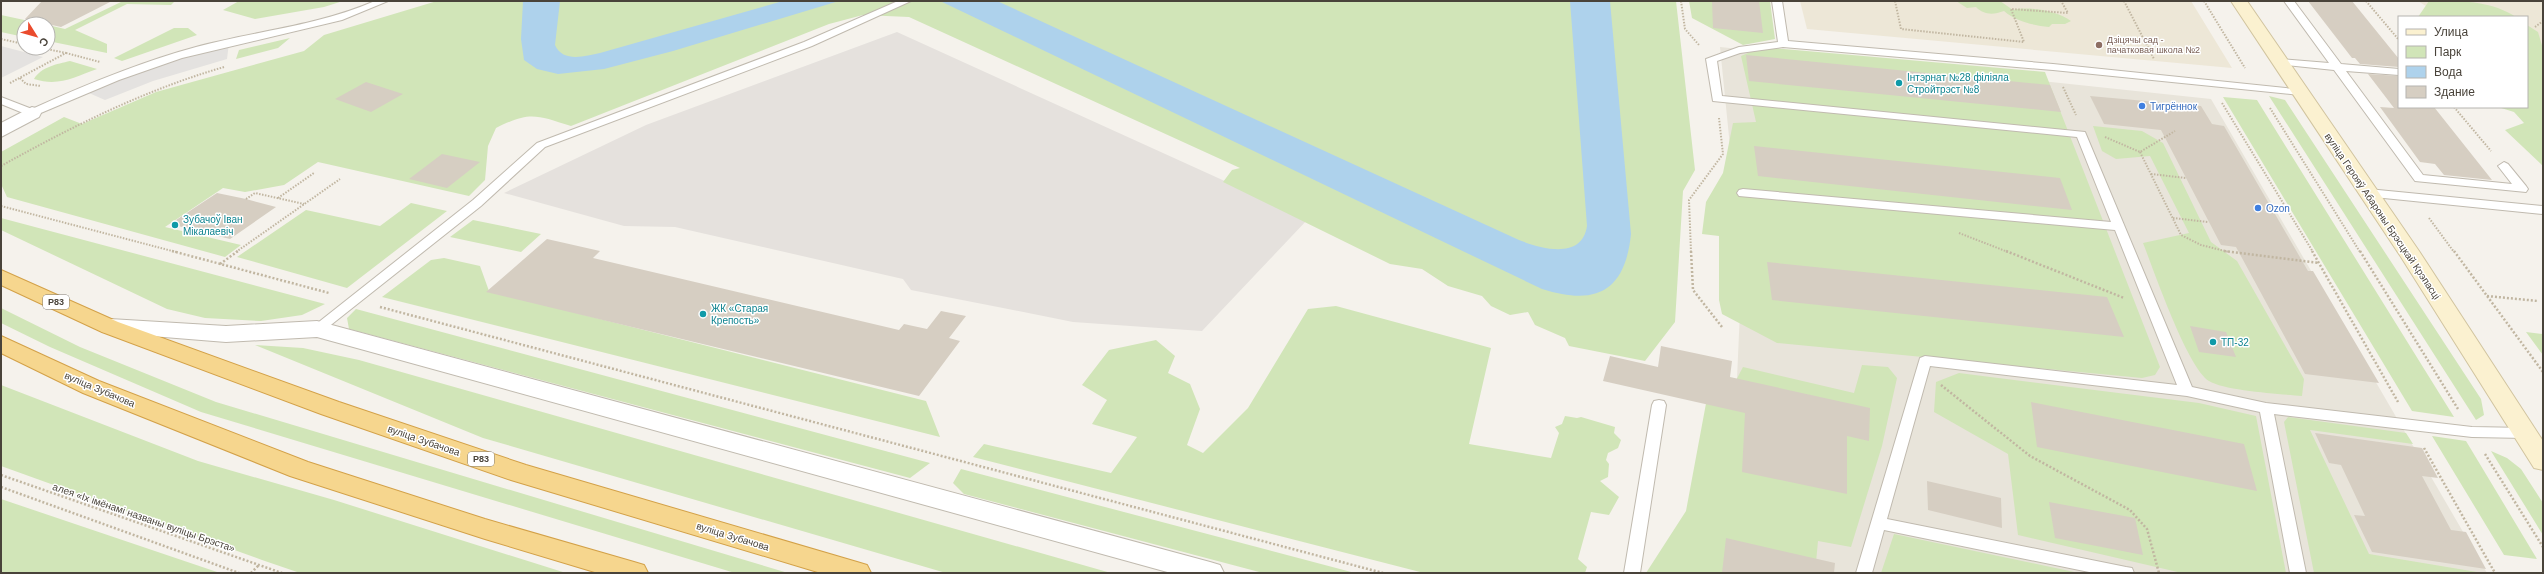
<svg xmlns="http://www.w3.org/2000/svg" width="2544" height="574" viewBox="0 0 2544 574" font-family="Helvetica,sans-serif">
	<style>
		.residential { fill: #e8e4da }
		.industrial { fill: #e5e1dd }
		.education { fill: #ede7d7 }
		.green { fill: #d1e5b8 }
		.parking { fill: #e4e2e0 }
		.water { fill: #aed2ec }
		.building { fill: #d6cec2 }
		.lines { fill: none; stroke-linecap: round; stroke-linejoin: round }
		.service-casing { stroke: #c0baaf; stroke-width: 2 }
		.minor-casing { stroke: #c0baaf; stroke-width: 2 }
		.secondary-casing { stroke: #d1c49f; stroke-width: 2 }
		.trunk-casing { stroke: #d3a148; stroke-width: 2 }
		.path-far1 { stroke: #c1b6a1; stroke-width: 2; stroke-dasharray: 1.5 1.5; stroke-linecap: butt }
		.path { stroke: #c1b6a1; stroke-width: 2.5; stroke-dasharray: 2 2; stroke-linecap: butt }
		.service { fill: #fff; fill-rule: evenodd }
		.minor { fill: #fff; fill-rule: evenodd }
		.secondary { fill: #fbf1d0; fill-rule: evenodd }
		.trunk { fill: #f6d68e; fill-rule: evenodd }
		.education-dot { fill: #8d6e63; stroke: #fff; stroke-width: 1.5 }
		.culture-dot { fill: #0f9aa8; stroke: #fff; stroke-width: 1.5 }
		.shop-dot { fill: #3f7fe0; stroke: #fff; stroke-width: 1.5 }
		.labels { text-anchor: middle; stroke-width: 3; stroke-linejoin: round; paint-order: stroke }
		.far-education-label { font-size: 9px; fill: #785e54; stroke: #fff; text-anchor: start }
		.shield { fill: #fff; stroke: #807b75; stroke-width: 1 }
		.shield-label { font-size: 9px; font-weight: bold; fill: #49433a }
		.culture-label { font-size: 10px; fill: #0d838f; stroke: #fff; text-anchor: start }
		.shop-label { font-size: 10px; fill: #366cbe; stroke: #fff; text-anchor: start }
		.street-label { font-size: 10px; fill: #49433a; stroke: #fff }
	</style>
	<rect width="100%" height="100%" fill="#f5f2ec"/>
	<!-- residential -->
	<path class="residential" d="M1720,47l491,52 276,474h-771l20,-172 6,-135z"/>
	<!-- industrial -->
	<path class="industrial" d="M897,32l411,187 -106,112 -129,-9 -70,-14 -92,-18 -8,-11 -228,-52 -51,-1 -120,-33 142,-68z"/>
	<!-- education -->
	<path class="education" d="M1800,1h391l41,67 -425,-39z
		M2418,1h125v74l-16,-8v-50h-84z"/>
	<!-- green -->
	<path class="green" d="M123,1h52l-4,4 -44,-1 -52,26 32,14v9l-59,-12v-16l17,4z
		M239,1h104l-19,6 -69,12 -32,-9z
		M437,1h1239l19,169 -12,21 -8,131 -30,39 -76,-15 -4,-8 -30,-13 -7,-13 -18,3 -19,-9 -9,-10 -34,-10 -26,-17 -32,-5 -167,-82 9,-12 8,-2 -331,-151 -46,-2 -34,9 -258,102c-35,-11 -41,-15 -75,2l-8,18 -3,34 -16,16 -151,-34 -34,23 -39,7 -22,-4 -58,39 76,18 -16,12 -218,-60 -6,-13v-32l63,-35 18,7 74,-32 148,-41 20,-16z
		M1689,1h81l5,38 -32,6 -51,-27z
		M1956,1h44l13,9c17,-4 44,1 58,11l-6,3h-13l-3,3c-16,-2 -32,-5 -45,-16 -11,4 -20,4 -28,-4l-9,1z
		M2429,1c31,0 61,-1 87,16h-98z
		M1,15l42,9h-19v13l-23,-5z
		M2527,25l11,7 5,17v117l-38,-36 19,-7 -10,-11 -16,-5h29z
		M174,28h14l9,7 -75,26 -8,-3z
		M290,38l-12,10 -42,11 3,-9z
		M1762,47l283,25 115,295 -5,8 -13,3 -365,-35 -55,-29 -3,-14v-64l-17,-2 4,-32 17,-29 10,-50 23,-1 -15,-66z
		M70,61l27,8c-23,8 -38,18 -63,10 7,-12 23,-15 36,-18z
		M2269,96l16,4 196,299 3,16 -8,5z
		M2223,97l34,3 197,317 -42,-6z
		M2093,126l49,5 21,12 48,99 26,19 67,118 -2,17c-21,-2 -77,-5 -93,-15 -22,-14 -55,-110 -66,-138l46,-10 -39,-77 -34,3 -14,-8z
		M411,203l36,8 -100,77 -110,-31 69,-47 74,16z
		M1,218l324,86 -23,11 -41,6 -56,-3 -38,-9 -166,-79z
		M473,220l68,14 -20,18 -71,-15z
		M444,258l36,8 9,25 437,110 14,36 -558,-140 49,-37z
		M1336,306l155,42 -22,96 82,14 8,-25 -4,-6 7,-3 3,-8 12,2 4,-1 34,10 -1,6 7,7 -3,8 -10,5 -2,7 3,4 -1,13 -8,4 19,16 -10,18 -18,-3 -13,47 9,8 -2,6h-161l-451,-116 11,-13 127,29 26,-36 -45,-13 15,-24 -25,-15 27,-35 47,-10 19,16 -7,17 22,11 10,25 -13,36 16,8 45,-45 60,-99z
		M1,308l79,39 136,55 572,171h-53l-534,-161 -151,-65 -49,-24z
		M356,309l574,154 -20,15 -561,-149 -2,-11z
		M2526,332l17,2v21z
		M255,345l48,3 56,12 752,213h-165l-463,-135z
		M1862,365l26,2 9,11 -15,68 -31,101 -33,-6 -3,32h-169l40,-62 24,-129 23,4 10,-19 111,26z
		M1959,373l240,30 57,13 30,157h-104l-164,-38 -10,-81 -74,-42 2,-30z
		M1,385l197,76 136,39 232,73h-266l-38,-13 -261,-94z
		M2288,417l118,16 7,11 -103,-14 59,124 114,19h-169l-30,-151z
		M2432,436l34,5 71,118 -33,-4z
		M2491,451l16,7 14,11 22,34v32z
		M961,469l394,104h-92l-299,-79 -11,-11z
		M1,499l219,74h-219z
		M1894,534l185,39h-198z"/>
	<!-- parking -->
	<path class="parking" d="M229,43l-2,16 -74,22 -48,19 -23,-10 51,-19z
		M1,46l42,11 -42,21z"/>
	<!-- water -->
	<path class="water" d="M523,1h37l-5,44c8,18 30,11 45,8l183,-52h56l-166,50 -69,18 -46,5 -21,-5 -13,-9 -3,-21z
		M940,1h57l522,239c23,9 63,20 68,-14l-17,-225h40l21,233c-6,58 -35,72 -89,55z"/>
	<!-- building -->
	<path class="building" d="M42,1h70l-51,26 -36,-8z
		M1712,1h47l4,32 -50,-5z
		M2308,1h44l47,58v8l-39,-3 -5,-6h-3z
		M1746,55l304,30 11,27 -312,-31z
		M2368,74l31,2v31h35l58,73 -48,-5 -9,-11 -15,-2 -40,-55 14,1z
		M366,82l37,12 -32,18 -36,-13z
		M2090,96l111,10 11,18 12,2 84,145h5l66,112 -74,-9 -69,-127 -15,-2 -60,-115 -57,-6z
		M1754,146l306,32 12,32 -314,-34z
		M442,154l38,8 -33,26 -38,-9z
		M217,193l29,6 30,8 -46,32 -60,-15z
		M547,239l53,12 -7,7 306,72 5,-6 23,5 14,-18 25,5 -17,22 11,3 -41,55 -433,-104z
		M1767,262l340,35 17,40 -352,-37z
		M2190,326l36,6 10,25 -37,-5z
		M1661,346l71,15 -2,16 140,31 -1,33 -22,-5v58l-105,-22 3,-59 -142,-32 7,-25 48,11z
		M2031,402l213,42 13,47 -220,-44z
		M2315,433l107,15 16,30 -16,-2 29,54 15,2 20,37 -114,-17 -18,-37 11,1 -24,-51 -12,-2z
		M1927,481l74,17 1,30 -74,-18z
		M2049,502l86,16 8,37 -88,-17z
		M1726,538l109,25 -1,10h-112z"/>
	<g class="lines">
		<!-- service casing -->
		<g class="service-casing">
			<path id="service" d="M375,1h13l-46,19 -160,38 -63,22 -83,35h-8l-27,-11v-7l31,12c53,-24 108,-47 164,-62 60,-16 121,-21 179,-46z
				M898,1h13l-99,45 -267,101 -64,59 -159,126 -5,1 -7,-4 163,-129 64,-57 267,-101z
				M1772,1h10l6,40 265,23 251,26 1,2 -5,3 -247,-25 -270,-23 -43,6 -23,8 5,35 363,36 107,255 74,16 206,24 54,1 5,1 2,4 -2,4 -5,1 -54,-1 -198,-23 32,159h-16l-30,-161 -73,-16 -257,-30 -43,153 239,48 6,1 2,5h-40l-210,-43 -12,43h-16l64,-215 5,-2 252,29 -62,-155 -376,-34 -2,-3 2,-3 4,-1 368,33 -34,-85 -364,-36 -7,-42 33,-12 39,-5z
				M2284,1h10l47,63 58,5v6l-53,-4 77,104 89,9 -14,-18 6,-4 4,2 18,22 2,3 -2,3 -111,-11 -81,-111 -59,-6v-4l4,-1 50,4z
				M2368,189l175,17v8l-179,-18 -2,-3z
				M1659,400l5,1 2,4 -26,168h-16l28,-168 2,-4z"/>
		</g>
		<!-- minor casing -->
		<g class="minor-casing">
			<path id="minor" d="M32,107l7,2 2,4 -2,4 -38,20v-14z
				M110,319l116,7 91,-5 893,241 10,3 4,8h-53l-854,-236 -91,5 -124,-10 -3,-5 3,-5z"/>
		</g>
		<!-- secondary casing -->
		<g class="secondary-casing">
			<path id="secondary" d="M2231,1h16l172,250 124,190v29l-9,-2 -133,-211z"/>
		</g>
		<!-- trunk casing -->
		<g class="trunk-casing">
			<path id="trunk" d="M1,270l117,52 221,80 187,63 331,97 10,3 4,8h-50l-310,-93 -190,-66 -219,-82 -101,-47z
				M1,336l98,45 209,81 177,57 149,43 10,3 4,8h-50l-113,-34 -195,-63 -207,-83 -82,-40z"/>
		</g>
		<!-- path-far1 -->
		<path class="path-far1" d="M1681,1l4,28 14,16
			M1895,1l6,28 123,13 -13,-33 57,4 -7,-12
			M2124,1l30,58
			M2204,1l41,67
			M2366,1l33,39
			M2535,27l8,-6
			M1,39l23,5
			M66,53l34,9
			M20,78l6,6 15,2
			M10,83l56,-30 -24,-5
			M2063,87l13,28
			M2222,103l91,149
			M2454,107l37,44
			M2270,108l90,144
			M2105,137l35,15 35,-21
			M2140,152l41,83 20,10 28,7
			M1,166c72,-40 144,-76 223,-99
			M2151,174l35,4
			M278,198l36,-25
			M246,199l9,-6 49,11
			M1,206l175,46
			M2173,218l35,4
			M2429,218l25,34
			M1959,233l49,19
			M236,252l104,-73
			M1691,252l-2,-52 34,-46 -4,-36"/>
		<!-- path -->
		<path class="path" d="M172,251l157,42
			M1691,251l2,39 29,37
			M2006,251l118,47
			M2224,251l95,12
			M2312,251l86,151
			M2360,251l98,158
			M2454,251l89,121
			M220,264l18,-13
			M2487,296l51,5
			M380,307l1003,266
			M1941,385l89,71 100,54 17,19 12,44
			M2424,448l71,125
			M2485,454l58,93
			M1,475l281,98
			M1,487l238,86
			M251,573l8,-8"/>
		<!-- service -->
		<use href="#service" class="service"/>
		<!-- minor -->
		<use href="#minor" class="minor"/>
		<!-- secondary -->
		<use href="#secondary" class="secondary"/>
		<!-- trunk -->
		<use href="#trunk" class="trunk"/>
	</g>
	<!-- markers -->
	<circle class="education-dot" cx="2099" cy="45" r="4"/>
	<g class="culture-dot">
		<circle cx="1899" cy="83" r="4"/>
		<circle cx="175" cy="225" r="4"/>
		<circle cx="703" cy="314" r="4"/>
		<circle cx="2213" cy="342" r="4"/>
	</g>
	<g class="shop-dot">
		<circle cx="2142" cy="106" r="4"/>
		<circle cx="2258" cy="208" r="4"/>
	</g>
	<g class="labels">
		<!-- far-education labels -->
		<g class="far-education-label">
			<text x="2107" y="43">Дзіцячы сад -<tspan x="2107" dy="10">пачатковая школа №2</tspan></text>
		</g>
		<!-- shield labels -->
		<g class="shield">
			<rect x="43" y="295" width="26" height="14" rx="3"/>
			<rect x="468" y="452" width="26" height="14" rx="3"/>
		</g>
		<g class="shield-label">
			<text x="56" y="305">Р83</text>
			<text x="481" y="462">Р83</text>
		</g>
		<!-- culture labels -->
		<g class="culture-label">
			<text x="1907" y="81">Інтэрнат №28 фiлiяла<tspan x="1907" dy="12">Стройтрэст №8</tspan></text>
			<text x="183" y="223">Зубачоў Іван<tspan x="183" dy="12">Мікалаевіч</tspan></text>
			<text x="711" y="312">ЖК «Старая<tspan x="711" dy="12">Крепость»</tspan></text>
			<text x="2221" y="346">ТП-32</text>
		</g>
		<!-- shop labels -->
		<g class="shop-label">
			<text x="2150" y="110">Тигрённок</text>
			<text x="2266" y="212">Ozon</text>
		</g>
		<!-- street labels -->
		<g class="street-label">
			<text transform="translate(2383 216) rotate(56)" y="4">вуліца Герояў Абароны Брэсцкай Крэпасці</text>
			<text transform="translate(100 389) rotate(23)" y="4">вуліца Зубачова</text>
			<text transform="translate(424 440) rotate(19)" y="4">вуліца Зубачова</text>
			<text transform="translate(144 517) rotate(19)" y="4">алея «Іх імёнамі названы вуліцы Брэста»</text>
			<text transform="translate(733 536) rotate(17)" y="4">вуліца Зубачова</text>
		</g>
	</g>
	<!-- border -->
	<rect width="2544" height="574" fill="none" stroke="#49433a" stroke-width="4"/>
	<!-- legend -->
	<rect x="2398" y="16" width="130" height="92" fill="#ffffff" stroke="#b6b4b0"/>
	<rect x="2406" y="29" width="20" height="6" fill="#fbf1d0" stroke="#b6b4b0"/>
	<text x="2434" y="36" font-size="12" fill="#49433a">Улица</text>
	<rect x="2406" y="46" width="20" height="12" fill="#d1e5b8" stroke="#b6b4b0"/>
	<text x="2434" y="56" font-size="12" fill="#49433a">Парк</text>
	<rect x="2406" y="66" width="20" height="12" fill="#aed2ec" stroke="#b6b4b0"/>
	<text x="2434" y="76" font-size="12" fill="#49433a">Вода</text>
	<rect x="2406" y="86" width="20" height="12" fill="#d6cec2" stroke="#b6b4b0"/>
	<text x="2434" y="96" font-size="12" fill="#49433a">Здание</text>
	<!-- north arrow -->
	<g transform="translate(36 36) rotate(127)"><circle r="19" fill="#ffffff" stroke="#b6b4b0"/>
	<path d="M0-3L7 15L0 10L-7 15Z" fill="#ea4b2d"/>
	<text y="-6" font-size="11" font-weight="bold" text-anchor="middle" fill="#49433a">С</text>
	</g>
</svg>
